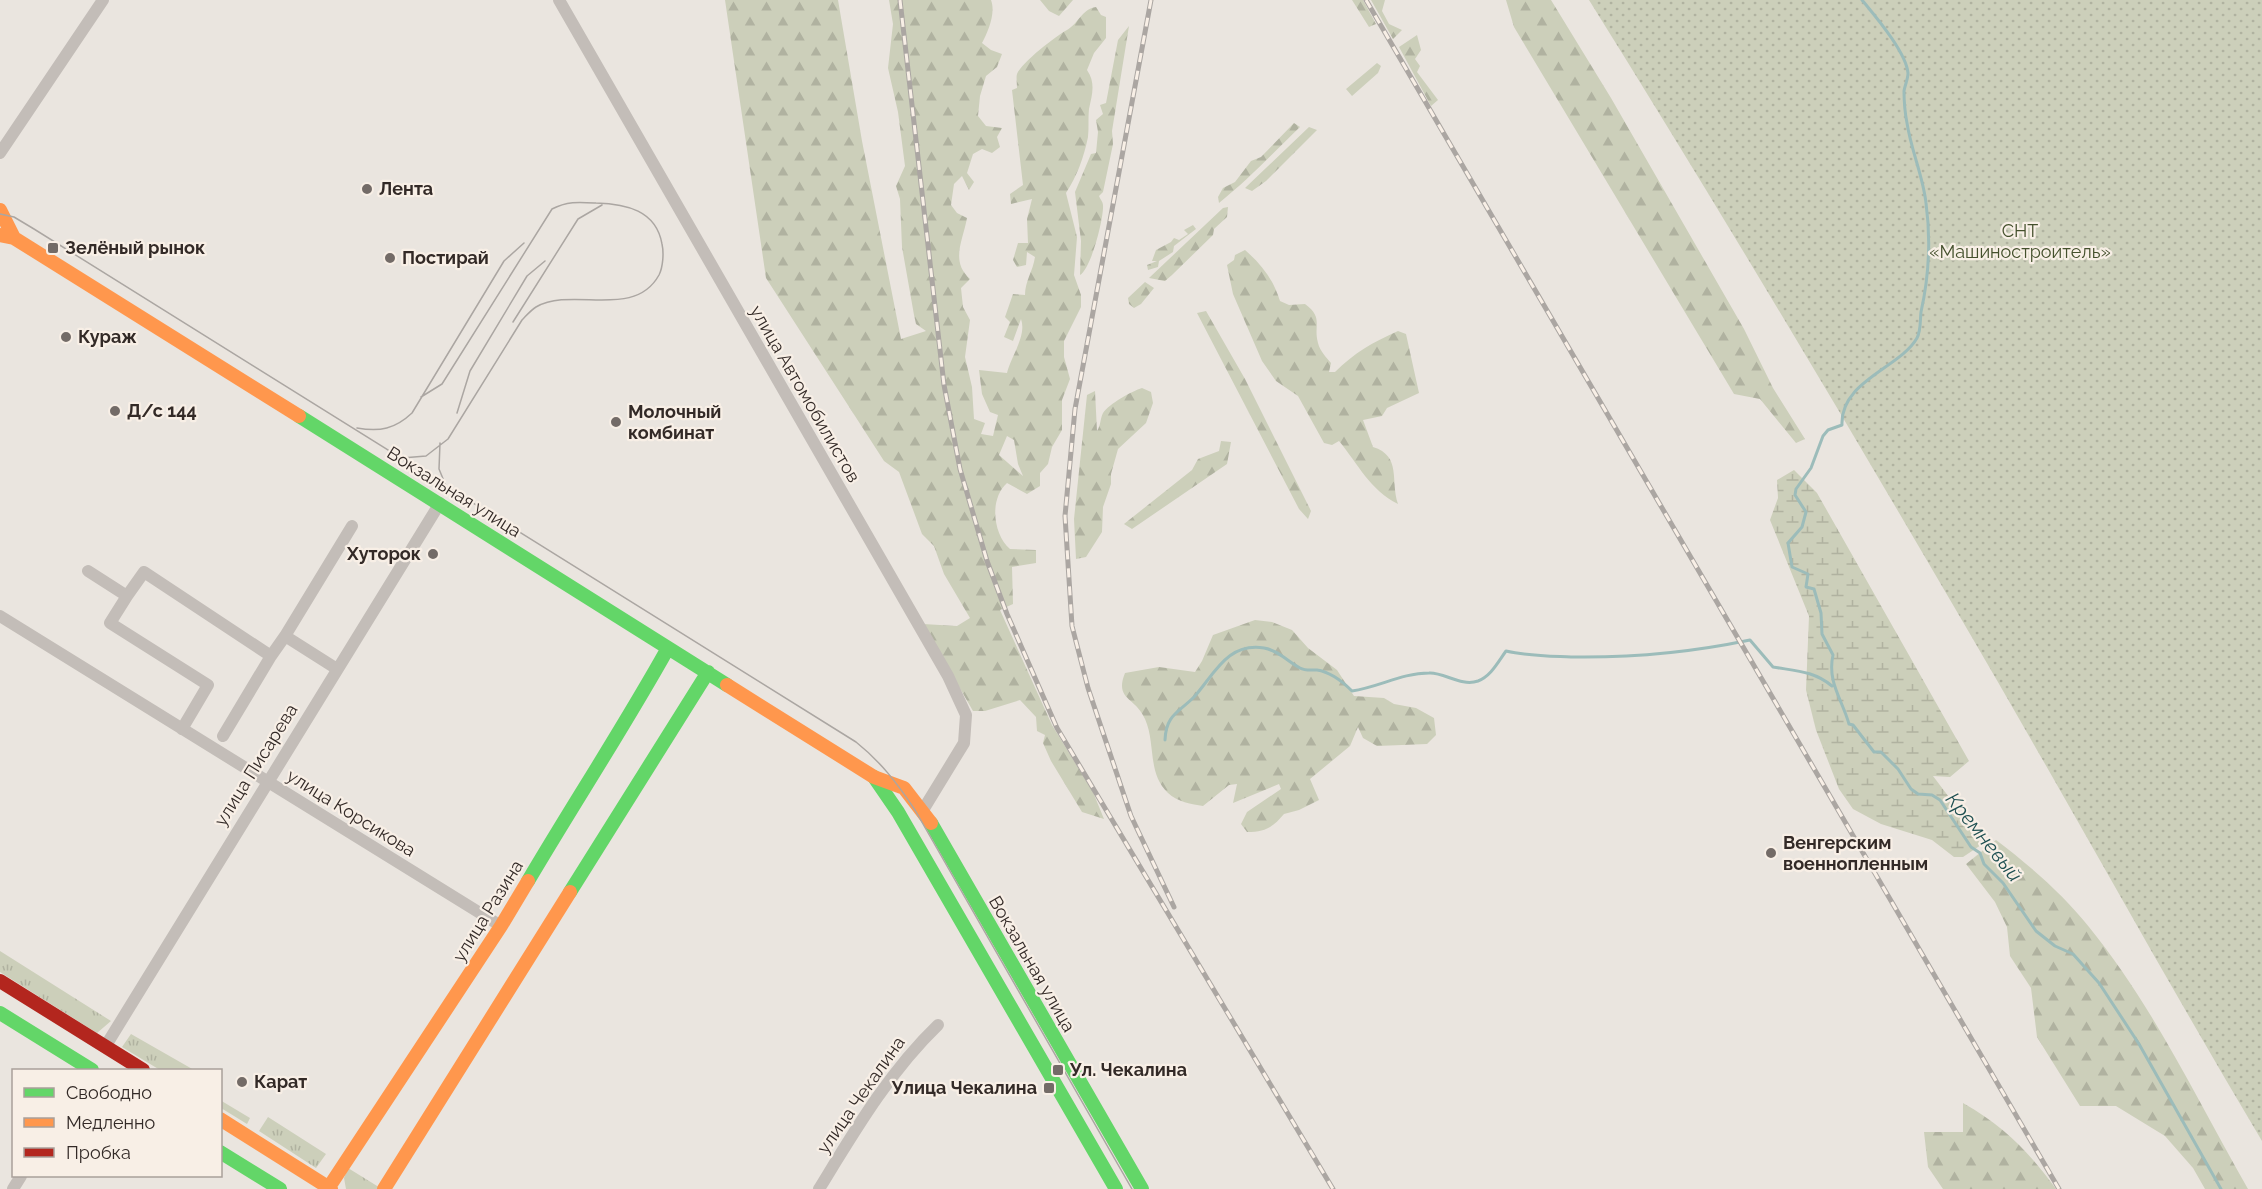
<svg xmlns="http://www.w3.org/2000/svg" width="2262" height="1189" viewBox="0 0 2262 1189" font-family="Raleway,sans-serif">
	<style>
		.grass { fill: url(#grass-tufts) }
		.forest { fill: url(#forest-firs); fill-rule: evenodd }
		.wetland { fill: url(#wetland-marsh) }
		.garden { fill: url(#garden-dots) }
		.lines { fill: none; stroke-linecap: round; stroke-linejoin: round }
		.stream { stroke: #9cbcba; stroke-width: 3 }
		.street { stroke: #c3bdb8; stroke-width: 12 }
		.fast { stroke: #63d668; stroke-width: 14 }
		.slow { stroke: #ff974d; stroke-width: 14 }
		.jam { stroke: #b3261e; stroke-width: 14 }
		.tram { stroke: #aba6a2; stroke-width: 1.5 }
		.rail-casing { stroke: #aba6a2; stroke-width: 5 }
		.rail { stroke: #f8efe6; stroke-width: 3; stroke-dasharray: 9; stroke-linecap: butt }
		.poi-dot { fill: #736b67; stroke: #f8efe6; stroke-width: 2 }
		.labels { text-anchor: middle; stroke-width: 4.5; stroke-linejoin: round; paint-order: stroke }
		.poi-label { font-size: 18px; font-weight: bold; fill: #332a27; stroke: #f8efe6; text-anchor: start }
		.park-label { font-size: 18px; fill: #44502c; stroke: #f8efe6 }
		.street-label { font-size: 18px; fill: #332a27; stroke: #f8efe6 }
		.water-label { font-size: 20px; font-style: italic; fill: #1f5052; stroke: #f8efe6 }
	</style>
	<defs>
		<pattern id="grass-tufts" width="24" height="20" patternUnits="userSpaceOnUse" patternTransform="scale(1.5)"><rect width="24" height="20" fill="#cccfba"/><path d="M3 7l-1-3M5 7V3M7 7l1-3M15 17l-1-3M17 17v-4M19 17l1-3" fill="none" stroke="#b0b2a0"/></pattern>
		<pattern id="forest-firs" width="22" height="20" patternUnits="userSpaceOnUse" patternTransform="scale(1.5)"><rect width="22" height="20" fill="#cccfba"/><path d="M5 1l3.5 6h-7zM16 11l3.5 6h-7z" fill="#b0b2a0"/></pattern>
		<pattern id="wetland-marsh" width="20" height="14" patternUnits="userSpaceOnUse" patternTransform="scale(1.5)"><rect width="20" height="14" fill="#cccfba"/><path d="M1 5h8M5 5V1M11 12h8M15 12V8" fill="none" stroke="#b0b2a0"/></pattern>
		<pattern id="garden-dots" width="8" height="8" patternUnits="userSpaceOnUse" patternTransform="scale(1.5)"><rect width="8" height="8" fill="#cccfba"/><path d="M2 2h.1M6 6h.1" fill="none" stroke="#b0b2a0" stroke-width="1.8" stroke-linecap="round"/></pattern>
	</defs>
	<rect width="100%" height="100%" fill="#eae5df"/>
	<!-- grass -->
	<path class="grass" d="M0,951l111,70 -14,12 -97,-61z
		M131,1034l63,36h-34l-38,-23z
		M220,1100l30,18 -3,6 -26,-16z
		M268,1117l58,37 -10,14 -57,-37z
		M348,1168l34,21h-36l-2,-11z"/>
	<!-- forest -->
	<path class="forest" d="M725,0h113l24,141 39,198 25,-8 -10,-7 -2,-9 -12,-68 -2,-48 -4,-13 9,-20 -7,-54 -10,-44 5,-44 -4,-24h102c5,13 -3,32 -9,43l9,7 11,4 -5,13 -11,9 -6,20 -2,20 8,10 16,2 -5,9 3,10 -8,6 -10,-4 -9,5 -6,19 7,9 -5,8 -7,-14 -8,8 -3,21 6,8 10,5c-4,23 -17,43 3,61l-9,9 2,19 7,13 -5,37 7,30 2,32 11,4 -4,11 12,2 5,-21 -8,-3 -8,-18 -3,-24 28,3c4,-17 20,-37 14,-54l-8,22 -9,-4 6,-15 -5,-5 8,-23 12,1c0,-14 8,-24 10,-38l-8,-5 -1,13 -9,2 -4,-7 5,-17h10l-1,-24 5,-20 -21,5 -1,-10 13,-9 -11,-95 5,-2c0,-4 -1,-11 0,-14 5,-12 39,-38 50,-44 11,-6 15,-21 29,-23l5,8 5,2v21l-12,15 -7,17c9,13 5,25 2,39 -1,10 0,19 -1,28 -4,20 -11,39 -22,56l11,44 -3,38 7,20v12l-17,34v16l6,22 -8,21v30l-10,17 -4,17 -8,9v13l-13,8 -20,-11c-18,16 -14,51 3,66l26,1v13l-24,4 1,37 -13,6 52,115 41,67 11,27 -22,-7 -31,-51 -8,-18 2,-8 -8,-4 -1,-14 -16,-17 -35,11h-12l-50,-87 34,2 13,-8 -26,-44 -10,-28 -12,-12 -23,-62 -15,-11 -118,-183zM1007,436l7,4 4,24 5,12 -24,-21z
		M1040,0h33l-14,16 -10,-5z
		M1352,0h11l13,24 -7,3z
		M1371,0h14l-3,11 7,13 13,6 -9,9z
		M1506,0h45l60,98 133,231 29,59 32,51 -9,4 -36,-44 -26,-5 -220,-367z
		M1129,26l-17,105 1,13 -10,48 -4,4c1,3 4,6 4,9 1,13 -12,64 -23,70l1,-34 -6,-49 16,-38 5,-1 2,-21 -2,-12 7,-6 -3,-9 6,-2 12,-63z
		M1417,35l4,15 -6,9 5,7 -3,6 21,28 -7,6 -32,-59z
		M1377,63l4,3 -3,7 -26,23 -6,-7z
		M1294,123l6,4c-28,27 -51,52 -81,76l-1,-6 5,-9 12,-6 16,-21 10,-4z
		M1309,127l8,3 -51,51 -14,10 -7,-3z
		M1228,207l-1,10 -13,12 -1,6 -41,40 -7,6 -16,-3 74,-70z
		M1193,225l3,4 -22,17 -1,6 -14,9 -1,6 -10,3 -1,-5 10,-4h-5l4,-11 15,-8 3,-4 5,2 9,-6 -4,-4z
		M1245,250c17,15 28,29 35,51l9,4 16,-1c19,14 8,21 13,39 2,8 8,14 13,20l-2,9h6c19,-19 38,-30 63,-41l8,3 13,59 -32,15 -5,8 -19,4 10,27c29,9 17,34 25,57 -28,-14 -40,-40 -59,-63l-7,4 -8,-2 -26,-47 -22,-15 -14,-20 -29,-67 -6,-29 7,-5 1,-5z
		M1145,282l9,6 -13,16 -7,4 -5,-4 -1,-6z
		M1206,311l39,68 66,132 -3,8 -9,-10 -102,-196z
		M1142,388l9,4 2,11 -7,20 -28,26 -7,25v10l-8,23 -1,25 -16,25 -10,2 -2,-40 13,-124 8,-4 2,40c4,-6 3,-12 6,-18 6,-9 29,-22 39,-25z
		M1221,441l10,1 -4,22 -95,65 -8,-5 68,-54 6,-11 21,-8z
		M1255,620l17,2 20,8 16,18 29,22 17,26 30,2 10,6 22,4 18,10 2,17 -9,9 -50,2 -14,-8 -5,-11 -8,19 -40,33 9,21 -20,10 -15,4c-11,13 -18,18 -37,18l-6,-8 6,-12 34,-23 -2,-5 -46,19 4,-19 -8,1 -26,21c-11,-2 -26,-4 -35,-13 -21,-20 -12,-49 -23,-74 -9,-22 -31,-19 -20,-46l34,-6 36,5 7,-11 11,-26z
		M1996,840c33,25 67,54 93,87 65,80 108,173 159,262h-43l-12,-21 -28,-32 -49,-30h-36l-43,-69 -6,-49 -21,-32 -3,-29 -12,-25 -29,-38z
		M1963,1103c42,24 65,48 93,86h-113l-15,-22 -4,-35h39z"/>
	<!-- wetland -->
	<path class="wetland" d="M1794,470l23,23 152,268 -19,16 -17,-1 31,41 17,28 -18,12h-9l-22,-17 -51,-16 -28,-15 -14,-20 -23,-59 -10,-40 3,-74 -39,-96 8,-22 -1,-18z"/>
	<!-- garden -->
	<path class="garden" d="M1589,0h673v1141c-102,-171 -198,-347 -299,-519 -122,-209 -246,-417 -374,-622z"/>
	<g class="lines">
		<!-- stream -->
		<path class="stream" d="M1862,0c13,16 44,52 46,73 0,6 -3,12 -4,18 0,10 1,22 3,32 4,27 16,53 19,80 5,37 3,73 -5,109 -1,8 0,19 -4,26 -17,30 -77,43 -75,87l-14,5 -5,6 -12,32 -15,21 -1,6 11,17 -4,15 -14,16 4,24 16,7 -2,13 8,2 7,24 1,21 11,21c-6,27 9,44 16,69l4,1 21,27h7l17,17 13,20 7,5 14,1 8,5 31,47 9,6 4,11 19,19 33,48 19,15 18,8 26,29 40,61 82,145
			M1165,740c1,-25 13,-27 29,-43 20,-22 33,-55 70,-49 14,2 24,14 36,20 5,3 11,2 17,2 14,2 26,12 35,21 27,-4 50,-18 77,-18 15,-1 32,14 49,8 13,-5 20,-19 28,-30 22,5 43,5 65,6 62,1 117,-4 179,-17l23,27c23,4 41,4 59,19"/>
		<!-- street -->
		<path class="street" d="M559,0l389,676 18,39 -2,28 -41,67
			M0,153l103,-153
			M88,571l39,25 17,-24 127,84 14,-20 52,33
			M127,596l-17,27 98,62 -26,44
			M0,616l501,310
			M285,636l67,-110
			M223,736l48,-80
			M105,1047l335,-544
			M13,1189l8,-13
			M819,1189c35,-57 70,-117 119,-164"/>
		<!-- fast -->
		<path class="fast" d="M299,416l428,269
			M874,777l24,35 218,377
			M931,823l211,366
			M528,881c46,-78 96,-154 140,-233
			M570,892l138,-220
			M0,1013l92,57
			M220,1152l60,37"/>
		<!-- slow -->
		<path class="slow" d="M0,210l14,28
			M0,235l14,3 285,178
			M727,685l147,92 30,11 27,35
			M220,1119l111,70
			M329,1187l172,-261 27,-45
			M384,1189l186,-297"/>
		<!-- jam -->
		<path class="jam" d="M0,981l143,89"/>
		<!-- tram -->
		<path class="tram" d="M0,214l14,3 20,12 822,513c25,20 41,41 59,68l217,379
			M513,322l65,-103 24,-14
			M457,413l13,-42 57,-95 18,-15
			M357,428c23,4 38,1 55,-15l92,-152 20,-18
			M440,443l-1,26 7,17
			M402,458l24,-2 22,-17 74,-119c4,-4 9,-10 14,-13 37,-21 98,13 123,-32 4,-8 5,-22 3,-31 -6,-34 -36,-40 -66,-41 -17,-1 -29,-2 -44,6l-110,175 -21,13"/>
		<!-- rail casing -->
		<g class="rail-casing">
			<path id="rail" d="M900,0l44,385 16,84 27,92 20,53 50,114 276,461
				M1151,0l-76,409 -10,107 7,110 16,62 43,128 43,91
				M1366,0l693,1189"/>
		</g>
		<!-- rail -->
		<use href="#rail" class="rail"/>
	</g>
	<!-- markers -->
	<g class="poi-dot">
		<circle cx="367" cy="189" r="6"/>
		<rect x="47" y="242" width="12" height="12" rx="3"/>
		<circle cx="390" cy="258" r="6"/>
		<circle cx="66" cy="337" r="6"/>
		<circle cx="115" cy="411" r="6"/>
		<circle cx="616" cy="422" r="6"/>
		<circle cx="433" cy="554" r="6"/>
		<circle cx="1771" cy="853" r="6"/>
		<rect x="1052" y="1064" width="12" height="12" rx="3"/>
		<circle cx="242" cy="1082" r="6"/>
		<rect x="1043" y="1082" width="12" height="12" rx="3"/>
	</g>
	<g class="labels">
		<!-- poi labels -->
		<g class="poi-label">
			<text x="379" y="195">Лента</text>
			<text x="65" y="254">Зелёный рынок</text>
			<text x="402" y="264">Постирай</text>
			<text x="78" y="343">Кураж</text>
			<text x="127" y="417">Д/с 144</text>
			<text x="628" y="418">Молочный<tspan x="628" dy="21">комбинат</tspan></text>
			<text x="421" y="560" text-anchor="end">Хуторок</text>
			<text x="1783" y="849">Венгерским<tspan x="1783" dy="21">военнопленным</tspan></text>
			<text x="1070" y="1076">Ул. Чекалина</text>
			<text x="254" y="1088">Карат</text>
			<text x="1037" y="1094" text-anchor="end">Улица Чекалина</text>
		</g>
		<!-- park labels -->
		<g class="park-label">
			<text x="2020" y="237">СНТ<tspan x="2020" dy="21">«Машиностроитель»</tspan></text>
		</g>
		<!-- street labels -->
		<g class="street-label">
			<text transform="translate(805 394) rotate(60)" y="6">улица Автомобилистов</text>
			<text transform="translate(454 492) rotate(32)" y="6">Вокзальная улица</text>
			<text transform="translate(256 765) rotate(-58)" y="6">улица Писарева</text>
			<text transform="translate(351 813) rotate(32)" y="6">улица Корсикова</text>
			<text transform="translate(488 911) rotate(-58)" y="6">улица Разина</text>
			<text transform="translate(1032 964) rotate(60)" y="6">Вокзальная улица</text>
			<text transform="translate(861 1095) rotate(-55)" y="6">улица Чекалина</text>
		</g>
		<!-- water labels -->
		<g class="water-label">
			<text transform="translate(1984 837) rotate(51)" y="7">Кремневый</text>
		</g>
	</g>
	<!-- legend -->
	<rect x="12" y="1069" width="210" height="108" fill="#f8efe6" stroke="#a9a09a" stroke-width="1.5"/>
	<rect x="24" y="1088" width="30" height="9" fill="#63d668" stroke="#a9a09a" stroke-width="1.5"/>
	<text x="66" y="1099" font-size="18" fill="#332a27">Свободно</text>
	<rect x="24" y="1118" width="30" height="9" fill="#ff974d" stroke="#a9a09a" stroke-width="1.5"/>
	<text x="66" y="1129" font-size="18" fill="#332a27">Медленно</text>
	<rect x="24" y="1148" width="30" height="9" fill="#b3261e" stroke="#a9a09a" stroke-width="1.5"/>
	<text x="66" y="1159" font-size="18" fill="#332a27">Пробка</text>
</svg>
